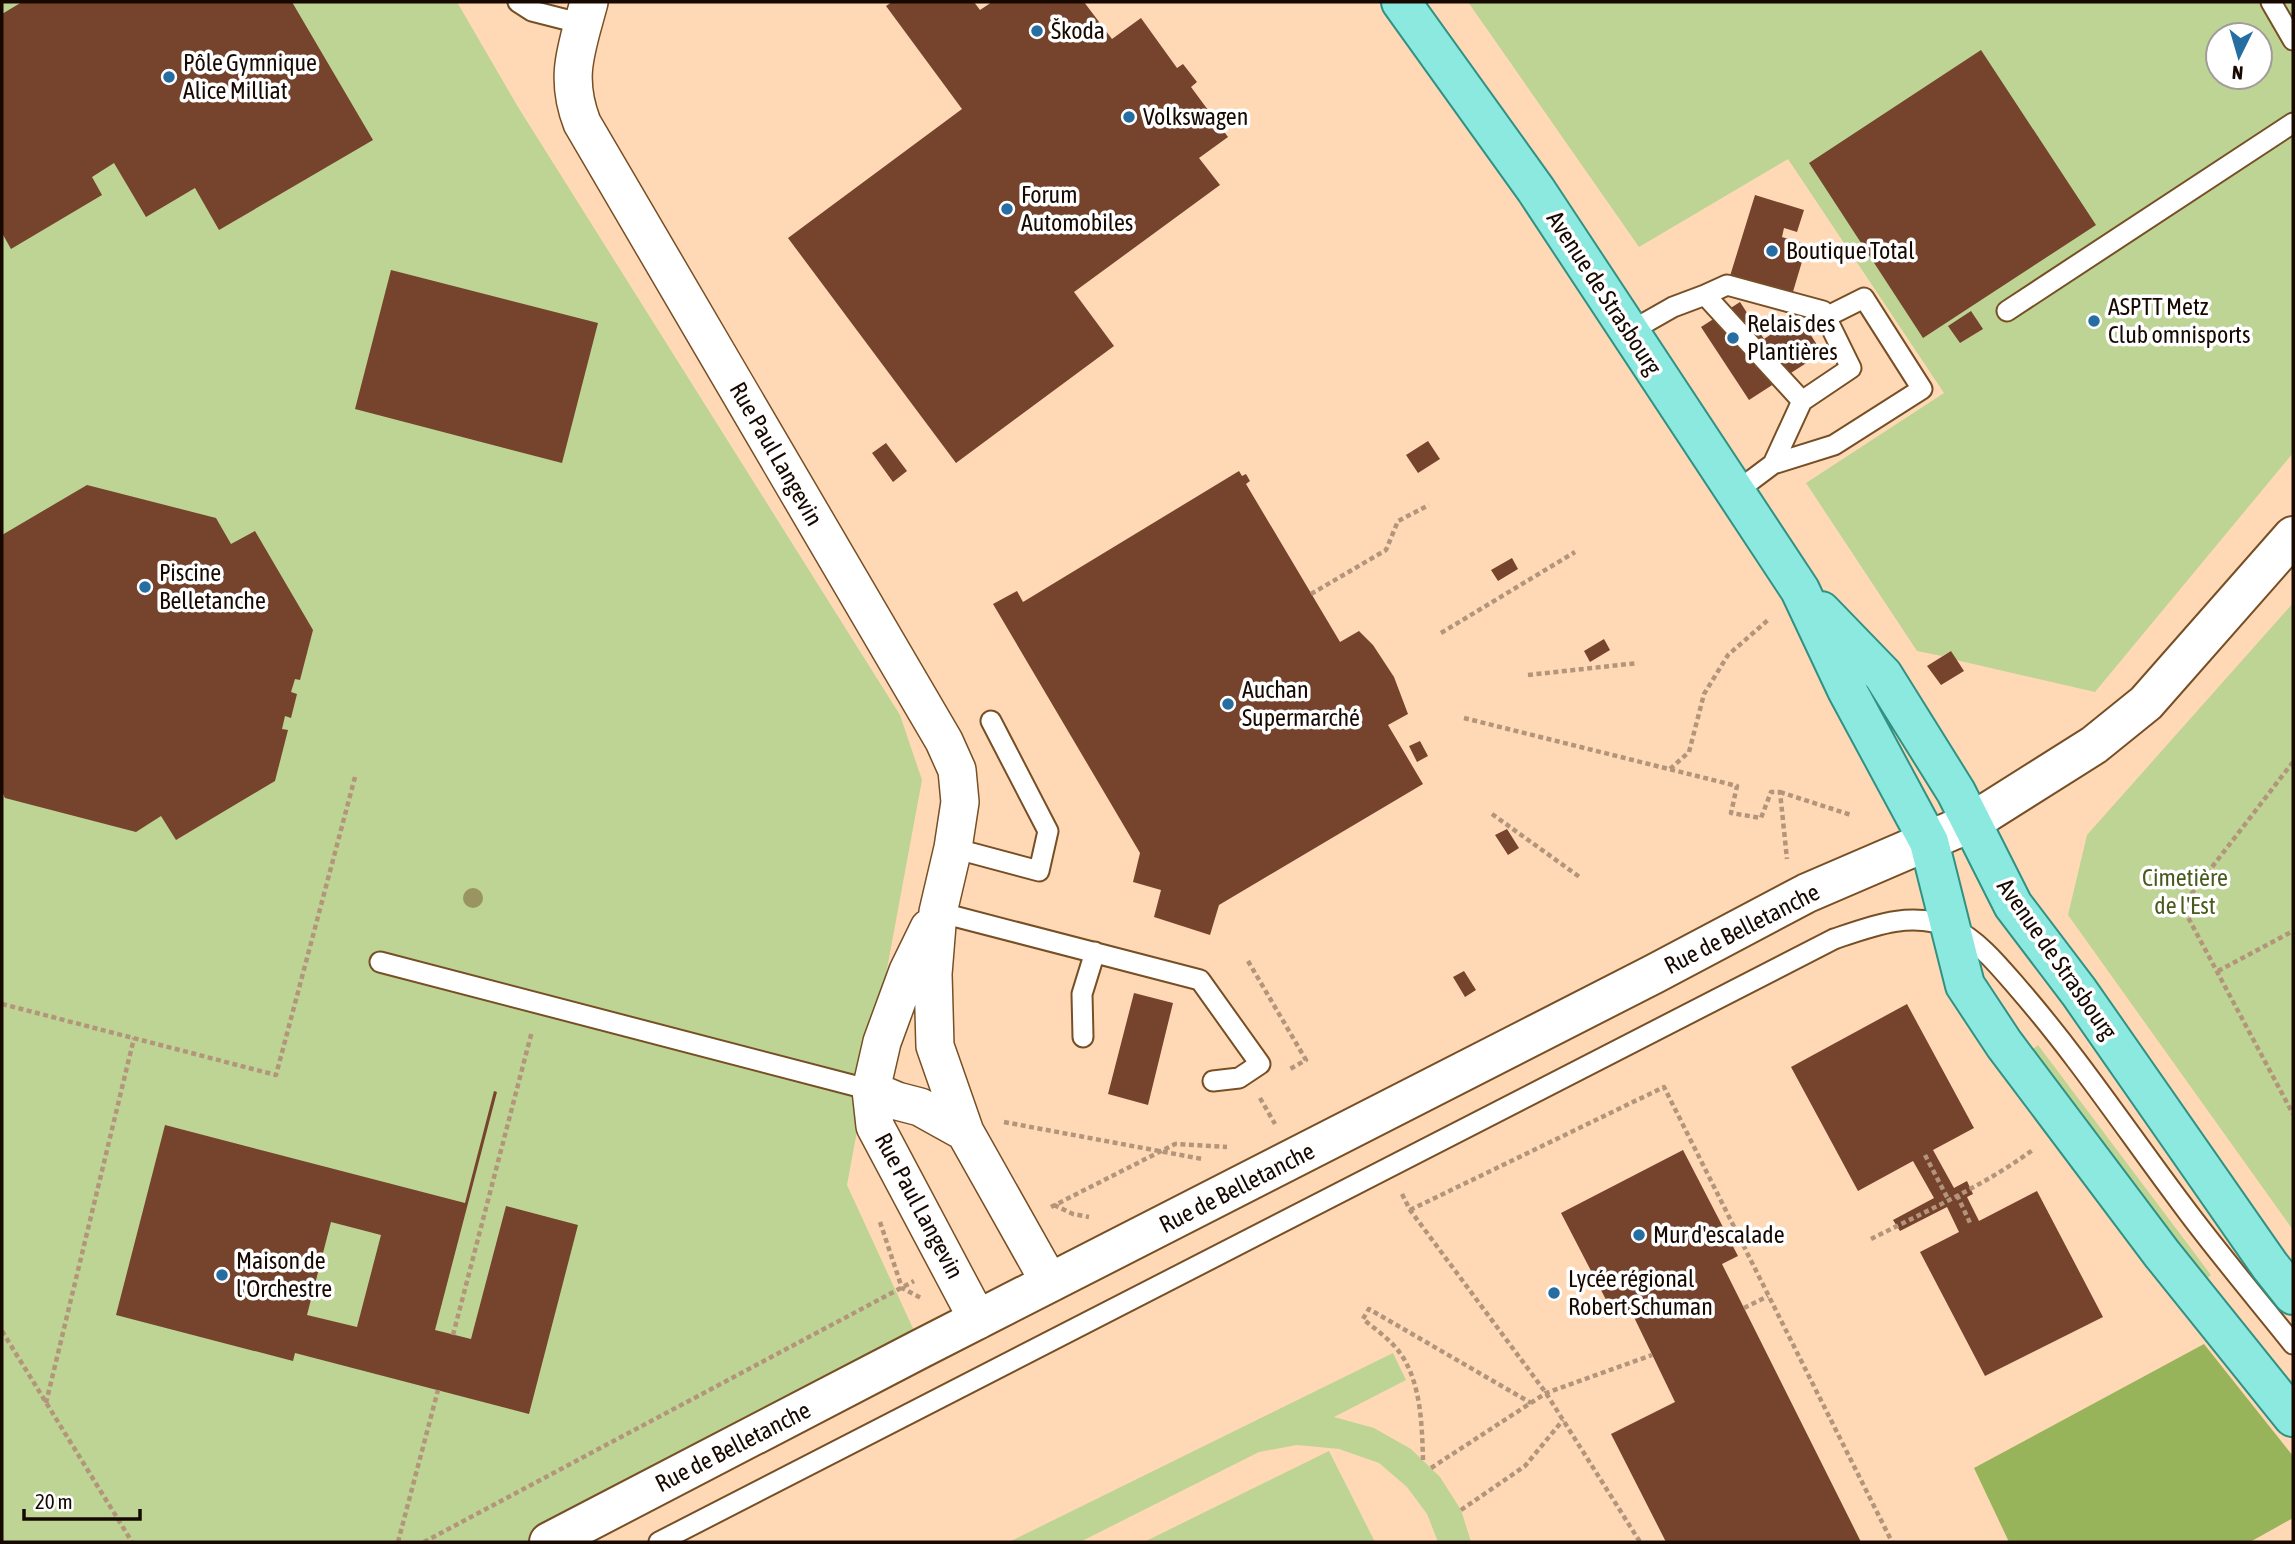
<svg xmlns="http://www.w3.org/2000/svg" width="2295" height="1544" viewBox="0 0 2295 1544" font-family="'Asap Condensed',sans-serif">
	<style>
		.green { fill: #bdd494; fill-rule: evenodd }
		.forest { fill: #97b45b }
		.building { fill: #76432d; fill-rule: evenodd }
		.lines { fill: none; stroke-linecap: round; stroke-linejoin: round }
		.service-casing { stroke: #774f25; stroke-width: 23 }
		.minor-casing { stroke: #774f25; stroke-width: 40 }
		.tertiary-casing { stroke: #774f25; stroke-width: 42 }
		.primary-casing { stroke: #319183; stroke-width: 42 }
		.path { stroke: #b3957b; stroke-width: 4.5; stroke-dasharray: 5 3.5; stroke-linecap: butt }
		.service { stroke: #fff; stroke-width: 19 }
		.minor { stroke: #fff; stroke-width: 37 }
		.tertiary { stroke: #fff; stroke-width: 38 }
		.primary { stroke: #8ce9df; stroke-width: 38 }
		.tree { fill: #9a9461 }
		.poi-dot { fill: #266da1; stroke: #fff; stroke-width: 2.5 }
		.labels { text-anchor: middle; stroke-width: 7; stroke-linejoin: round; paint-order: stroke }
		.poi-label { font-size: 24px; fill: #170800; stroke: #fff; text-anchor: start }
		.street-label { font-size: 24px; fill: #170800; stroke: #fff }
		.park-label { font-size: 24px; fill: #485b1c; stroke: #fff }
	</style>
	<rect width="100%" height="100%" fill="#ffd9b6"/>
	<!-- green -->
	<path class="green" d="M2,2h455l61,105 382,608 22,65 -75,405 75,163 -373,194h-547z
		M1468,2h825v451l-198,239 -139,-32 -5,-9 -9,5 -25,-5 -111,-168 138,-90 -156,-234 -149,88zM2218,35h42v42h-42z
		M2293,603v627l-225,-315 19,-80z
		M2038,1045l173,230 -12,10 -171,-232z
		M1393,1353l13,27 -72,37 40,11 37,21 29,28 21,33 10,32h-33l-11,-28 -20,-27 -28,-24 -40,-14 -42,-4 -38,7 -179,90h-71z
		M1329,1451l46,91h-231z"/>
	<!-- forest -->
	<path class="forest" d="M2204,1344l89,112v62l-43,24h-241l-35,-74z"/>
	<!-- building -->
	<path class="building" d="M22,2h270l81,138 -154,90 -24,-42 -49,29 -32,-54 -22,14 10,18 -91,54 -9,-16v-219z
		M892,2h82l6,8 12,-8h92l28,37 29,-21 36,50 6,-4 14,18 -6,5 37,50 -29,21 21,27 -146,107 40,54 -158,117 -168,-225 174,-129 -76,-103z
		M1981,50l115,175 -173,113 -114,-175z
		M1755,195l49,15 -7,22 -13,-4 -2,9 25,8 -15,50 -62,-19z
		M391,270l207,53 -36,140 -207,-54z
		M1740,302l24,37 35,-23 23,37 -73,47 -48,-73z
		M1971,311l12,18 -23,14 -12,-17z
		M1428,441l12,18 -22,14 -12,-18z
		M886,443l21,28 -14,11 -21,-29z
		M1239,471l3,5 4,-2 4,7 -4,3 94,158 19,-11 14,14 21,32 14,37 -20,11 35,59 -204,121 -9,30 -56,-18 7,-27 -28,-8 7,-29 -147,-249 24,-13 6,11z
		M87,485l129,33 15,26 24,-13 58,99 -13,50 -5,-1 -4,13 6,2 -6,24 -6,-2 -3,13 6,1 -13,51 -99,59 -15,-24 -25,16 -131,-34 -3,-6v-257z
		M1512,558l6,11 -20,12 -7,-11z
		M1604,639l6,11 -20,12 -6,-11z
		M1951,651l13,20 -23,14 -14,-19z
		M1420,741l8,15 -11,6 -8,-16z
		M1507,829l12,19 -11,7 -13,-20z
		M1464,971l12,19 -11,7 -12,-20z
		M1134,993l39,10 -25,102 -40,-11z
		M1907,1004l67,124 -41,22 21,38 13,-7 6,13 -6,3 12,24 58,-30 66,126 -118,59 -65,-124 39,-20 -12,-25 -47,24 -7,-11 41,-22 -21,-37 -55,30 -67,-124z
		M494,1091l3,1 -62,238 36,9 35,-133 72,19 -49,189 -234,-61 -2,8 -177,-46 49,-190 300,78zM331,1222l50,13 -24,92 -50,-12z
		M1683,1150l55,106 -16,8 139,278h-195l-55,-108 64,-32 -44,-91 -15,8 -55,-106z"/>
	<g class="lines">
		<!-- service casing -->
		<g class="service-casing">
			<path id="service" d="M518,2l14,9 51,13
				M2271,2l22,38
				M1705,295l22,-10 96,26 28,57 -49,33
				M2007,311l286,-188
				M1629,332l44,-25 32,-12 97,106 -29,63 -36,27
				M1773,464l61,-19 88,-56 -58,-91 -38,19
				M953,848l86,23 9,-40 -57,-110
				M938,912l262,68 60,84 -21,14 -26,3
				M380,962l491,128
				M1083,1037l-1,-43 13,-42
				M659,1542l1175,-603c38,-13 78,-29 118,-11 26,12 47,38 66,60 60,69 111,146 166,219 35,47 73,92 109,137"/>
		</g>
		<!-- minor casing -->
		<g class="minor-casing">
			<path id="minor" d="M589,2c-12,46 -25,74 -7,121l362,618 13,29 3,32 -7,46 -15,64 -5,62 2,72 30,86 85,151
				M929,928l-21,43 -26,71 -11,48 4,36 103,194
				M871,1090l26,11 23,6 45,25"/>
		</g>
		<!-- tertiary casing -->
		<g class="tertiary-casing">
			<path id="tertiary" d="M549,1542l373,-194 732,-374 153,-81 165,-71 122,-77 52,-42 147,-167"/>
		</g>
		<!-- primary casing -->
		<g class="primary-casing">
			<path id="primary" d="M1401,2l135,188 264,400 47,100 82,152 36,143 39,59 158,210 131,163
				M1821,611l62,64 73,117 57,113 66,87 191,274 23,29"/>
		</g>
		<!-- path -->
		<path class="path" d="M1311,594l75,-44 12,-29 31,-16
			M1441,633l134,-81
			M1528,675l110,-12
			M1464,718l273,68 -6,27 30,5 10,-26h9l7,67
			M2293,762l-111,144 111,208
			M1670,769l19,-17 15,-58 24,-39 40,-35
			M1780,792l71,23
			M1492,814l89,64
			M1248,961l58,99 -16,9
			M2218,971l75,-40
			M2,1004l274,71 79,-298
			M1260,1098l15,26
			M1004,1122l198,37
			M1925,1155l23,44
			M1402,1194l8,16 136,183 94,149
			M1957,1195l14,30
			M1054,1205l19,9 16,3
			M1051,1207l124,-63 52,3
			M1410,1210l254,-123 228,455
			M880,1222l22,66 19,10
			M1871,1239c55,-28 113,-53 163,-90
			M1744,1308l24,-12
			M2,1331l130,211
			M453,1335l79,-304
			M46,1403l88,-365
			M1423,1460c-1,-35 -2,-78 -23,-107 -9,-13 -25,-24 -37,-34l6,-10 162,94
			M1431,1468l115,-75 106,-38
			M1461,1510l64,-44 38,-46
			M398,1542l40,-152
			M424,1542l490,-261"/>
		<!-- service -->
		<use href="#service" class="service"/>
		<!-- minor -->
		<use href="#minor" class="minor"/>
		<!-- tertiary -->
		<use href="#tertiary" class="tertiary"/>
		<!-- primary -->
		<use href="#primary" class="primary"/>
	</g>
	<!-- trees -->
	<circle class="tree" cx="473" cy="898" r="10"/>
	<!-- markers -->
	<g class="poi-dot">
		<circle cx="1037" cy="31" r="7"/>
		<circle cx="169" cy="77" r="7"/>
		<circle cx="1129" cy="117" r="7"/>
		<circle cx="1007" cy="209" r="7"/>
		<circle cx="1772" cy="251" r="7"/>
		<circle cx="2094" cy="321" r="7"/>
		<circle cx="1733" cy="338" r="7"/>
		<circle cx="145" cy="587" r="7"/>
		<circle cx="1228" cy="704" r="7"/>
		<circle cx="1639" cy="1235" r="7"/>
		<circle cx="222" cy="1275" r="7"/>
		<circle cx="1554" cy="1293" r="7"/>
	</g>
	<g class="labels">
		<!-- poi labels -->
		<g class="poi-label">
			<text x="1051" y="39">Škoda</text>
			<text x="183" y="71">Pôle Gymnique<tspan x="183" dy="28">Alice Milliat</tspan></text>
			<text x="1143" y="125">Volkswagen</text>
			<text x="1021" y="203">Forum<tspan x="1021" dy="28">Automobiles</tspan></text>
			<text x="1786" y="259">Boutique Total</text>
			<text x="2108" y="315">ASPTT Metz<tspan x="2108" dy="28">Club omnisports</tspan></text>
			<text x="1747" y="332">Relais des<tspan x="1747" dy="28">Plantières</tspan></text>
			<text x="159" y="581">Piscine<tspan x="159" dy="28">Belletanche</tspan></text>
			<text x="1242" y="698">Auchan<tspan x="1242" dy="28">Supermarché</tspan></text>
			<text x="1653" y="1243">Mur d'escalade</text>
			<text x="236" y="1269">Maison de<tspan x="236" dy="28">l'Orchestre</tspan></text>
			<text x="1568" y="1287">Lycée régional<tspan x="1568" dy="28">Robert Schuman</tspan></text>
		</g>
		<!-- street labels -->
		<g class="street-label">
			<text transform="translate(1604 293) rotate(57)" y="8">Avenue de Strasbourg</text>
			<text transform="translate(776 454) rotate(60)" y="8">Rue Paul Langevin</text>
			<text transform="translate(1742 929) rotate(-27)" y="8">Rue de Belletanche</text>
			<text transform="translate(2057 959) rotate(55)" y="8">Avenue de Strasbourg</text>
			<text transform="translate(1237 1188) rotate(-27)" y="8">Rue de Belletanche</text>
			<text transform="translate(919 1206) rotate(62)" y="8">Rue Paul Langevin</text>
			<text transform="translate(733 1447) rotate(-27)" y="8">Rue de Belletanche</text>
		</g>
		<!-- park labels -->
		<g class="park-label">
			<text x="2185" y="886">Cimetière<tspan x="2185" dy="28">de l'Est</tspan></text>
		</g>
	</g>
	<!-- border -->
	<rect width="2295" height="1544" fill="none" stroke="#170800" stroke-width="7"/>
	<!-- north arrow -->
	<g transform="translate(2239 56) rotate(185)"><circle r="33" fill="#ffffff" stroke="#a29c99" stroke-width="2"/>
	<path d="M0-5L12 26L0 18L-12 26Z" fill="#266da1"/>
	<text y="-10" font-size="19" font-weight="bold" text-anchor="middle" fill="#170800">N</text>
	</g>
	<!-- scale -->
	<path d="M24 1509v10h116v-10" fill="none" stroke="#170800" stroke-width="3.5"/>
	<text x="35" y="1509" font-size="21" fill="#170800" stroke="#ffffff" stroke-width="5" paint-order="stroke">20 m</text>
</svg>
